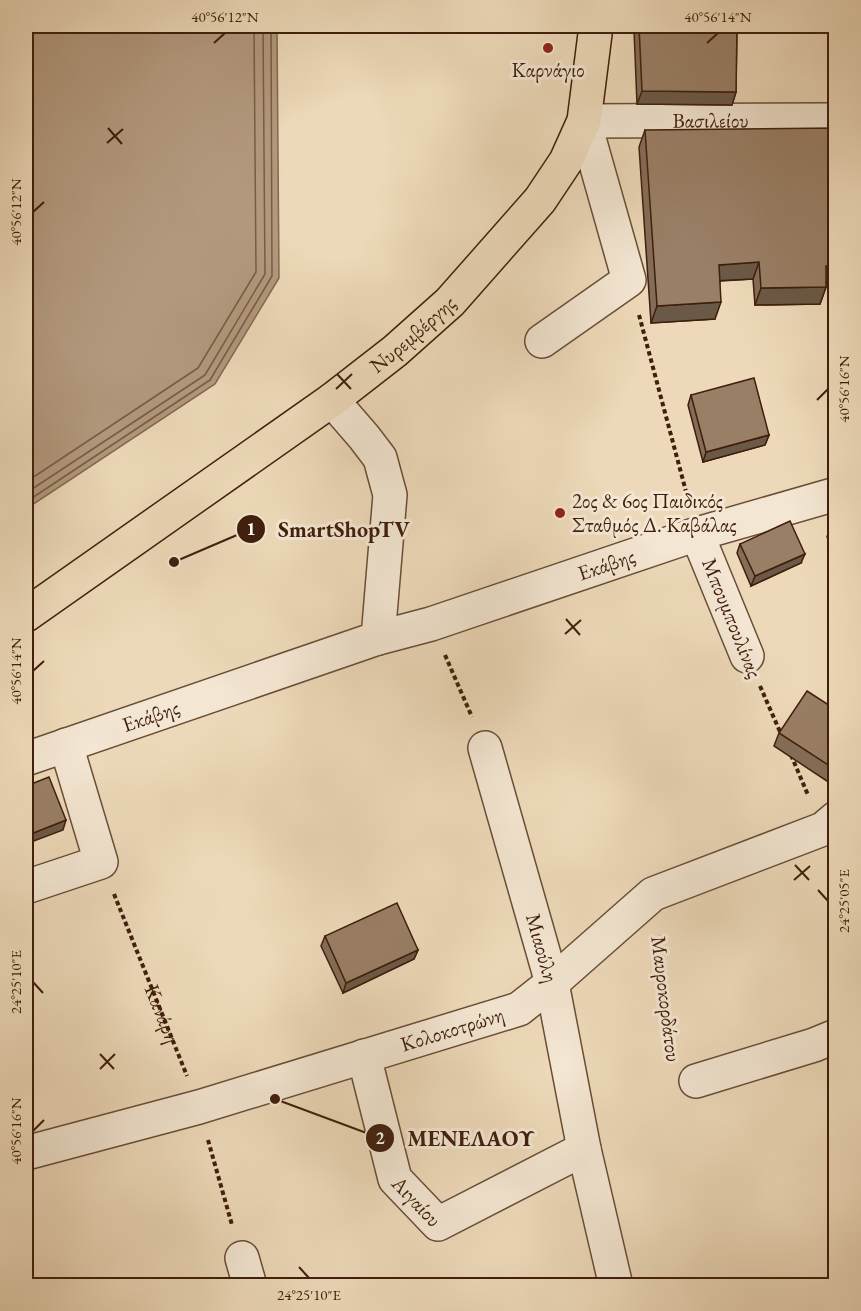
<svg xmlns="http://www.w3.org/2000/svg" width="861" height="1311" viewBox="0 0 861 1311" font-family="'EB Garamond',serif">
	<style>
		.water { fill: #b2997e; stroke: #846850; stroke-width: 1.5 }
		.lines { fill: none; stroke-linecap: round; stroke-linejoin: round }
		.shore { stroke: #785c45; stroke-width: 1.5 }
		.minor-casing { stroke: #6a4d37; stroke-width: 36 }
		.tertiary-casing { stroke: #6a4d37; stroke-width: 36 }
		.primary-casing { stroke: #3f1e0c; stroke-width: 36 }
		.path { stroke: #3f1e0c; stroke-width: 4; stroke-dasharray: 4.5 3; stroke-linecap: butt }
		.minor { stroke: #f3e6d2; stroke-width: 33 }
		.tertiary { stroke: #f3e6d2; stroke-width: 33 }
		.primary { stroke: #edd9b9; stroke-width: 33 }
		.wall { fill: #846d58; stroke: #3f1e0c; stroke-width: 1.5 }
		.shaded-wall { fill: #6b5947; stroke: #3f1e0c; stroke-width: 1.5 }
		.building { fill: #997f66; stroke: #3f1e0c; stroke-width: 1.5 }
		.ticks { fill: none; stroke: #3f1e0c; stroke-width: 2 }
		.poi-dot { fill: #8f2418; stroke: #f3e6d2; stroke-width: 2 }
		.labels { text-anchor: middle; stroke-width: 6; stroke-linejoin: round; paint-order: stroke }
		.poi-label { font-size: 21px; fill: #3f1e0c; stroke: #f3e6d2 }
		.street-label { font-size: 21px; fill: #3f1e0c; stroke: #f3e6d2 }
		.leader { fill: none; stroke: #3f1e0c; stroke-width: 2 }
		.callout-dot { fill: #3f1e0c; stroke: #f3e6d2; stroke-width: 2 }
		.mark-label { font-size: 18px; text-anchor: middle; font-weight: bold; fill: #fff }
		.callout-label { font-size: 22px; text-anchor: middle; font-weight: bold; fill: #3f1e0c; stroke: #f3e6d2; stroke-width: 6; stroke-linejoin: round; paint-order: stroke }
		.neatline { fill: none; stroke: #3f1e0c; stroke-width: 2 }
		.ticks-label { font-size: 15px; text-anchor: middle; fill: #3f1e0c }
	</style>
	<rect width="100%" height="100%" fill="#edd9b9"/>
	<filter id="stains"><feTurbulence type="fractalNoise" baseFrequency=".00333" numOctaves="4"/><feColorMatrix values="0 0 0 0 .2 0 0 0 0 .09 0 0 0 0 .02 0 0 0 .5 -.17"/></filter>
	<radialGradient id="worn" r=".72"><stop offset=".6" stop-color="#630" stop-opacity="0"/><stop offset="1" stop-color="#630" stop-opacity=".3"/></radialGradient>
	<!-- water -->
	<path class="water" d="M26,26h251l2,252 -64,106 -189,125z"/>
	<g class="lines">
		<!-- shore -->
		<path class="shore" d="M26,482l172,-114 58,-96 -2,-246
			M26,493l179,-118 60,-101 -2,-248
			M26,502l184,-122 62,-104 -1,-250"/>
		<!-- minor casing -->
		<g class="minor-casing">
			<g id="minor">
				<path id="s2" d="M542,341l87,-61 -45,-159 252,-1"/>
				<path d="M697,534l50,122"/>
				<path id="s3" d="M378,638l53,-14 266,-90 139,-40"/>
				<path id="s4" d="M485,748l67,235"/>
				<path id="s5" d="M26,759l352,-121 12,-143 -10,-37 -16,-21 -32,-37"/>
				<path d="M26,887l75,-25 -35,-117"/>
				<path id="s6" d="M364,1056l31,123 43,45 146,-75"/>
				<path d="M696,1081l118,-36 22,-9"/>
				<path d="M242,1258l8,28"/>
			</g>
		</g>
		<!-- tertiary casing -->
		<g class="tertiary-casing">
			<g id="tertiary">
				<path d="M552,983l32,166 32,137"/>
				<path id="s7" d="M26,1153l173,-46 320,-98 33,-26 101,-89 170,-65 13,-11"/>
			</g>
		</g>
		<!-- primary casing -->
		<g class="primary-casing">
			<g id="primary">
				<path id="s8" d="M26,615l306,-215 63,-49 55,-49 90,-102 26,-39 18,-40 12,-95"/>
			</g>
		</g>
		<!-- path -->
		<g class="path">
			<path d="M639,315l49,184"/>
			<path d="M445,655l27,62"/>
			<path d="M760,686l21,48"/>
			<path d="M791,755l17,40"/>
			<path id="s1" d="M114,894l73,182"/>
			<path d="M658,936l15,118"/>
			<path d="M208,1140l24,85"/>
		</g>
		<!-- minor -->
		<use href="#minor" class="minor"/>
		<!-- tertiary -->
		<use href="#tertiary" class="tertiary"/>
		<!-- primary -->
		<use href="#primary" class="primary"/>
	</g>
	<!-- wall -->
	<path class="wall" d="M635,26h102l-1,66 -4,13 -95,-1 -3,-74z
		M645,130l191,152h-10v5l-6,17 -65,1 -2,-26 -33,2 -5,38 -64,4 -12,-176z
		M691,395l78,40 -4,10 -62,17 -15,-57z
		M836,525v28l-9,-16 3,-9z
		M740,544l61,19 -50,23 -14,-33z
		M836,691v96l-62,-41 5,-13 48,-29z
		M325,936l93,14 -4,9 -71,34 -22,-47z"/>
	<!-- shaded-wall -->
	<path class="shaded-wall" d="M642,91l94,1 -4,13 -95,-1z
		M759,262l-6,17 -40,2 6,-16z
		M826,266h10v16h-16z
		M826,287l-6,17 -65,1 6,-17z
		M721,302l-6,17 -64,4 6,-17z
		M769,435l-4,10 -62,17 3,-10z
		M805,554l-4,9 -50,23 4,-10z
		M66,820l-3,10 -37,14v-8z
		M418,950l-4,9 -71,34 3,-10z"/>
	<!-- building -->
	<path class="building" d="M639,26h98l-1,66 -94,-1z
		M836,128v138h-10v21l-65,1 -2,-26 -40,3 2,37 -64,4 -12,-176z
		M754,378l15,57 -63,17 -15,-57z
		M790,521l15,33 -50,22 -15,-32z
		M836,525v12l-6,-9z
		M807,691l20,13 9,-13v79l-57,-37z
		M49,777l17,43 -40,16v-50z
		M397,903l21,47 -72,33 -21,-47z"/>
	<!-- ticks -->
	<path class="ticks" d="M214,43l11,-10M707,43l11,-10M108,128l14,16M107,143l16,-14M33,212l11,-10M337,374l14,15M336,389l16,-15M817,400l11,-11M566,619l14,16M565,634l16,-14M33,671l11,-10M795,865l14,15M794,880l16,-14M818,890l10,11M33,982l10,11M100,1054l14,15M100,1069l15,-15M33,1131l11,-11M299,1267l10,11"/>
	<!-- markers -->
	<g class="poi-dot">
		<circle cx="548" cy="48" r="6"/>
		<circle cx="560" cy="513" r="6"/>
	</g>
	<g class="labels">
		<!-- poi labels -->
		<g class="poi-label">
			<text x="548" y="77">Καρνάγιο</text>
			<text x="572" y="508" text-anchor="start">2ος &amp; 6ος Παιδικός<tspan x="572" dy="24">Σταθμός Δ. Καβάλας</tspan></text>
		</g>
		<!-- street labels -->
		<g class="street-label">
			<text dy="7" stroke="none"><textPath href="#s2" startOffset="398">Βασιλείου</textPath></text>
			<text dy="7" stroke="none"><textPath href="#s8" startOffset="478">Νυρεμβέργης</textPath></text>
			<text dy="7" stroke="none"><textPath href="#s3" startOffset="240">Εκάβης</textPath></text>
			<text transform="translate(732 618) rotate(68)" y="7">Μπουμπουλίνας</text>
			<text dy="7" stroke="none"><textPath href="#s5" startOffset="132">Εκάβης</textPath></text>
			<text dy="7" stroke="none"><textPath href="#s4" startOffset="208">Μιαούλη</textPath></text>
			<text transform="translate(666 999) rotate(83)" y="7">Μαυροκορδάτου</text>
			<text dy="7" stroke="none"><textPath href="#s1" startOffset="129">Κανάρη</textPath></text>
			<text dy="7" stroke="none"><textPath href="#s7" startOffset="444">Κολοκοτρώνη</textPath></text>
			<text dy="7" stroke="none"><textPath href="#s6" startOffset="158">Αιγαίου</textPath></text>
		</g>
	</g>
	<!-- callouts -->
	<path class="leader" d="M174 562L251 529M275 1099L380 1138"/>
	<g class="callout-dot">
		<circle cx="174" cy="562" r="6"/>
		<circle cx="275" cy="1099" r="6"/>
		<circle cx="251" cy="529" r="15"/>
		<circle cx="380" cy="1138" r="15"/>
	</g>
	<g class="mark-label">
		<text x="251" y="535">1</text>
		<text x="380" y="1144">2</text>
	</g>
	<g class="callout-label">
		<text x="344" y="537">SmartShopTV</text>
		<text x="471" y="1146">ΜΕΝΕΛΑΟΥ</text>
	</g>
	<!-- margin -->
	<rect width="861" height="1311" fill="none" stroke="#edd9b9" stroke-width="66"/>
	<rect x="33" y="33" width="795" height="1245" class="neatline"/>
	<g class="ticks-label">
		<text x="225" y="22">40°56'12"N</text>
		<text x="718" y="22">40°56'14"N</text>
		<text transform="translate(16 212) rotate(-90)" y="5">40°56'12"N</text>
		<text transform="translate(844 389) rotate(-90)" y="5">40°56'16"N</text>
		<text transform="translate(16 671) rotate(-90)" y="5">40°56'14"N</text>
		<text transform="translate(844 901) rotate(-90)" y="5">24°25'05"E</text>
		<text transform="translate(16 982) rotate(-90)" y="5">24°25'10"E</text>
		<text transform="translate(16 1131) rotate(-90)" y="5">40°56'16"N</text>
		<text x="309" y="1300">24°25'10"E</text>
	</g>
	<rect width="100%" height="100%" filter="url(#stains)"/>
	<rect width="100%" height="100%" fill="url(#worn)"/>
</svg>
